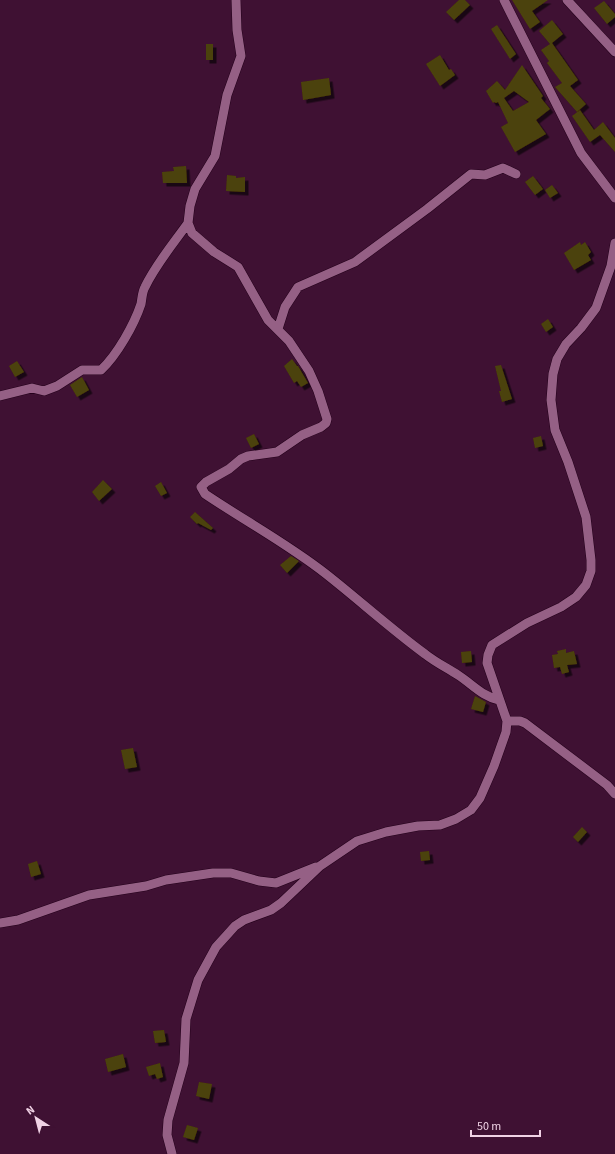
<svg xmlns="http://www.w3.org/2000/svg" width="615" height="1154" viewBox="0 0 615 1154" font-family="'Source Sans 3',sans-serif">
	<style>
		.building { fill: #4c4208; fill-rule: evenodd; filter: url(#shadow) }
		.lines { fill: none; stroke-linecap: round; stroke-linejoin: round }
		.minor-casing { stroke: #24001b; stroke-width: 10 }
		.minor { stroke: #956085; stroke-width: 9 }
	</style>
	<defs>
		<filter id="shadow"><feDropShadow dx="3.5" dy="3.5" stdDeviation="0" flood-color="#0009"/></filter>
	</defs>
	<rect width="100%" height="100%" fill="#3f1133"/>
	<!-- building -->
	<path class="building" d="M459,0h6l5,5 -16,15 -8,-8z
		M512,0h36l-16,11 8,11 -10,7z
		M604,1l11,13v3l-8,7 -13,-16z
		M552,20l11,14 -11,9 26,37 -8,6 16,18 -9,8 -22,-25 7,-4 -15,-20 2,-2 -8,-11 9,-6 -11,-13z
		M497,25l19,29 -6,5 -19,-30z
		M206,44h7v16h-7z
		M440,55l9,15 2,-1 4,6 -15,11 -14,-22z
		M522,65l21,31 -2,2 9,11 -14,11 10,14 -31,18 -14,-25 7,-4 -10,-21 -2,1 -2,-1 -1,1 -7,-12 11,-10 8,9zM514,91l15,11 -16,9 -9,-13z
		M329,78l2,17 -28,5 -2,-18z
		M580,110l14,20 9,-8 12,16v14l-15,-17 -10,7 -18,-26z
		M186,166l1,17h-24l-1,-11 12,-1 -1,-4z
		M227,175l9,1v2l9,-1v15l-19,-1z
		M533,176l10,13 -8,6 -10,-13z
		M552,185l6,8 -8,5 -5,-8z
		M580,242l1,3 4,-3 6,10 -3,3 3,5 -17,10 -10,-17z
		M548,319l5,8 -7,5 -5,-8z
		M292,359l5,7h1l10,17 -7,4 -4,-6 -3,2 -10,-17z
		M17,361l7,11 -9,5 -6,-11z
		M501,365l11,34 -10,3 -3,-11h2l-6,-25z
		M82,377l7,13 -12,7 -7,-12z
		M254,434l5,10 -8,4 -5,-10z
		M541,436l2,10 -8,2 -2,-10z
		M103,480l9,9 -13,12 -7,-9z
		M161,482l6,11 -6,3 -6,-10z
		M195,512l18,16 -2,2 -13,-7 -1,1 -7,-7z
		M291,556l8,5 -12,12 -7,-8z
		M566,649v4l8,-2 3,13 -10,1 2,7 -7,2 -2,-7 -6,1 -2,-13 6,-1 -1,-3z
		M471,651l1,11 -10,1 -1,-11z
		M475,696l11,6 -3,10 -12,-3z
		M133,748l4,19 -12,2 -4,-19z
		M582,827l5,5 -9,10 -5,-5z
		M429,851l1,9 -9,1 -1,-9z
		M37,861l4,13 -10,3 -3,-13z
		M164,1030l2,12 -11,1 -2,-12z
		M123,1054l3,13 -18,5 -3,-13z
		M160,1063l3,14 -6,2 -2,-5 -6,2 -3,-9z
		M199,1082l13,2 -3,15 -13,-3z
		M187,1125l11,3 -4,12 -11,-3z"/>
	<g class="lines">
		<!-- minor casing -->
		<g class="minor-casing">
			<path id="minor" d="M236,0l1,30 4,26 -14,39 -12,61 -20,33 -5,17 -2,17 4,10 22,19 24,15 30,53 21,21 20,30 9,20 9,28 -1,4 -5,4 -19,8 -25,17 -29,4 -7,3 -12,10 -23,13 -5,5 4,7c40,27 83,50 121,80 33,26 65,55 99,80 10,8 22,14 33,21 14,9 25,22 41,25
				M504,0l77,153 34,45
				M567,0l48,52
				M278,329l7,-22 13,-20 57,-25 72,-53 44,-35 14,1 18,-7 13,6
				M0,396l32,-8 12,3 13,-5 25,-16h19c16,-15 33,-45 40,-66 1,-5 1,-12 4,-17 11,-23 28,-43 43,-64
				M507,721h13l5,2 82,62 8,9
				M0,923l18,-3 71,-25 57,-9 20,-6 47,-7h18l28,8 17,2 40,-16
				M172,1154l-5,-19 1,-15 16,-57 2,-44 12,-39 18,-33 10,-11 9,-10 9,-6 27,-10 10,-7 39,-37 37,-25 29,-9 32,-6 22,-1 16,-6 15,-9 9,-12 14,-32 12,-34 1,-11 -20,-58 1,-8 4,-10 35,-22 34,-16 15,-10 10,-12 5,-14v-11l-5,-43 -18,-55 -13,-32 -4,-30 2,-26 4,-15 9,-15 15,-16 15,-20 15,-42 4,-23"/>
		</g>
		<!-- minor -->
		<use href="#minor" class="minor"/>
	</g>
	<!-- north arrow -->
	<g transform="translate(36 1118) rotate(324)" stroke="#3f1133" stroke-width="3" paint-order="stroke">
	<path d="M0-3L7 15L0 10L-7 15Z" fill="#f0d2e5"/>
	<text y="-6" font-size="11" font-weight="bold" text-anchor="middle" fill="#f0d2e5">N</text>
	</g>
	<!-- scale -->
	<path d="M471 1130v6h69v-6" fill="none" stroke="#f0d2e5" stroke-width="2"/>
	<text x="477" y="1130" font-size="12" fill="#f0d2e5" stroke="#3f1133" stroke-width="3" paint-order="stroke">50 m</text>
</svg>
